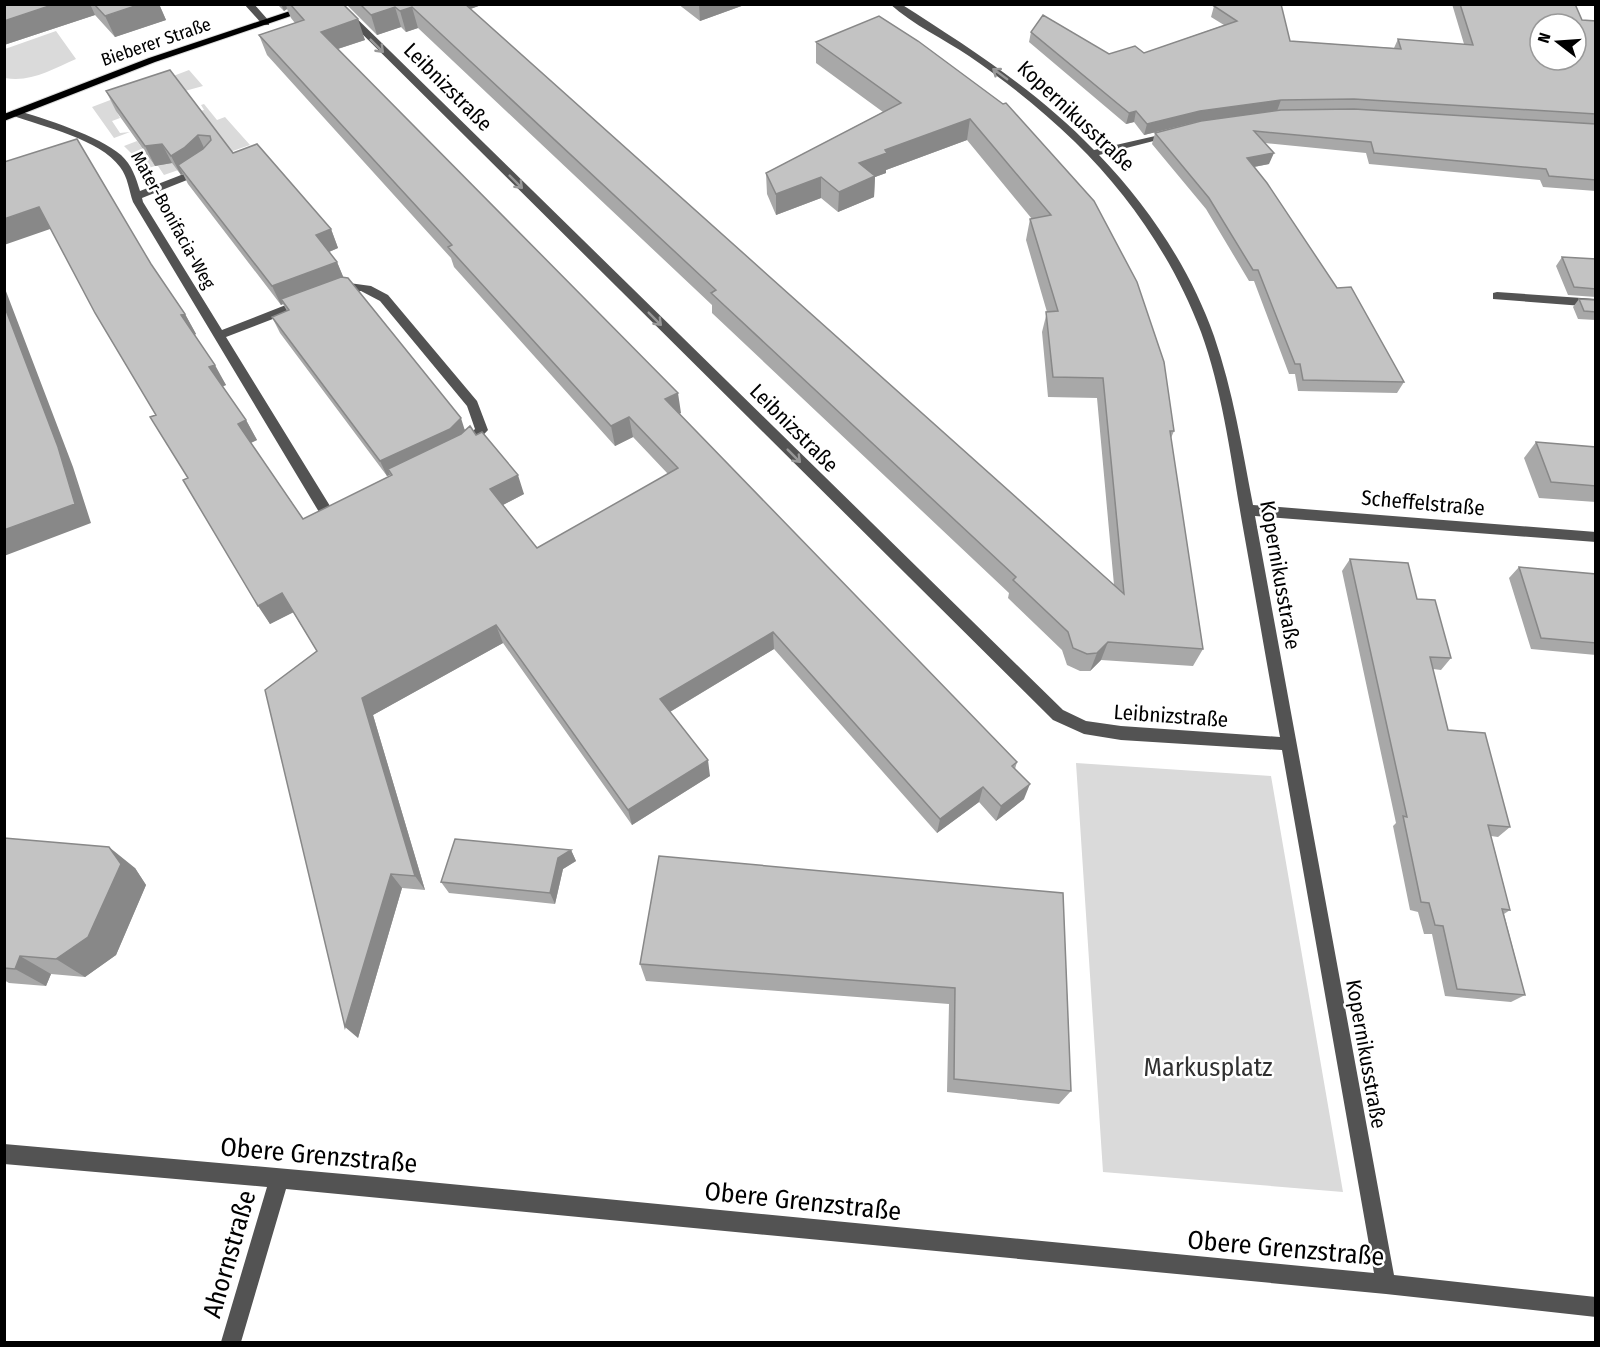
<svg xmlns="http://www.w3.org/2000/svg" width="1600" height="1347" viewBox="0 0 1600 1347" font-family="'Fira Sans Condensed',sans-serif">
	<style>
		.green { fill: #dadada }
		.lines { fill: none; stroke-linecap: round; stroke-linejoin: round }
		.major-casing { stroke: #dbdbdb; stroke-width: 2 }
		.minor { fill: #535353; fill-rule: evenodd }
		.major { fill: #000; fill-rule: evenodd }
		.wall { fill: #a8a8a8 }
		.shaded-wall { fill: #888 }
		.building { fill: #c3c3c3; stroke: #888; stroke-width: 1.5; fill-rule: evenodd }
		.oneway { stroke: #989898 }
		.labels { text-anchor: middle; stroke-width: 5; stroke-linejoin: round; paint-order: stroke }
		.far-street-label { font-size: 18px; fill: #000; stroke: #fff }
		.street-label { font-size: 21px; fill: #000; stroke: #fff }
		.near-park-label { font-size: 26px; fill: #313131; stroke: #fff }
		.near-street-label { font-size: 26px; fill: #000; stroke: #fff }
	</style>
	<rect width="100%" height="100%" fill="#fff"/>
	<!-- green -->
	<path class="green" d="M56,31l20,28c-23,10 -46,24 -71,19v-29z
		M189,70l14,16 -87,24 4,8 -8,3 8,12 10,-1 -16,6 -22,-31z
		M204,104l13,16 8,-3 25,28 -86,30 -6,-9 18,-7 21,-47 7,-2 -3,-5z
		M137,141l18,25 -13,4 -7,-13 -11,-11z
		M1076,763l195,13 72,416 -240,-20z"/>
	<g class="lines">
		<!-- major casing -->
		<g class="major-casing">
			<path id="major" d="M311,4h15l-171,58 -151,59v-7l145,-56z"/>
		</g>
		<!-- minor -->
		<path class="minor" d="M244,4h10l15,17v4h-6z
			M332,4h10l721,706 23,11 35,5 159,11c-13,-72 -25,-143 -38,-215 -11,-63 -19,-129 -41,-190 -27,-72 -72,-137 -126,-190 -33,-32 -68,-60 -106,-86 -25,-17 -56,-31 -79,-52h11c69,44 136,87 193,146l83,-19v4l-78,20c49,51 91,113 115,181 19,55 28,112 39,169l343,27v10l-341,-26 139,759 202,22v20l-210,-23 -1100,-105 -45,153h-20l46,-155 -263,-23v-20l373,33 997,96 -92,-523 -161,-10 -37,-6 -31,-14z
			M15,110c29,8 84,26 106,45 11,10 15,23 19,36l59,-23h8v4l-65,26 1,4 79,128 79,-31h8v6l-83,32 104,169 10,-4 5,1 2,4 -2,4 -18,7 -5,-1 -189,-315c-4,-11 -5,-25 -13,-35 -20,-28 -77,-40 -109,-52l-1,-2z
			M349,283l22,3 17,9 89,106 11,29 -19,20h-10l-2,-3 18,-18 -8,-23 -87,-105 -19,-10 -25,3 -6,-4 2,-3z
			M1497,292l99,7v8l-103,-8v-6z"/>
		<!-- major -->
		<use href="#major" class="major"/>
	</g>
	<!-- wall -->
	<path class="wall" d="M4,4h155l7,16 -51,17 -20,-22 -91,30z
		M277,4h66l22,36 -27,9 343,364 -2,1 338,348 -2,7 9,30 -28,22 -17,-19 -42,31 -163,-184 -104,63 40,64 -78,49 -129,-182 -130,72 52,175 -23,-2 -44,150 -41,-387 -24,-39 -23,12 -82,-146 -32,-63 -105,-186 -47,-67 147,102 34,50 11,20 -2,1 32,50 -4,2 24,33 11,20 -6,3 52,76 88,-43 -1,-1 -3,1 -107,-143 -8,-16 15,-6 -4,-7 -2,1 -93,-121 -5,-10 -2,1 -9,-12 -17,3 -39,-55 -10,-20 64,-21 63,83 98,76 7,19 -9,4 8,10 6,15 122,153 59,64 -21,11 34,43 131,-74 -35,-37 -18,9 -161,-179 -3,-9 -184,-203 -8,-20 36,-12 -4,-5 -4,-9 -3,2z
		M346,4h138l-14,5 644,576 -17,-187 -49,-1 -6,-65 5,-20 -21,-72 4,-21h2l-65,-79 -81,30v3l-11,4 -1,20 -36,15 -17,-14 -45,17 -9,-21 -1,-21 117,-61 -67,-49v-21l187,62 171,327 -3,7 32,211 -10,17 -92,-6 -11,11h-10l-13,-6 -5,-15 -54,-52 1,-5 -297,-280v-8l-294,-277 -12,4 -5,-5 -24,8z
		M678,4h69l-47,17z
		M1452,4h123l7,16 14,1v170l-53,-4 -3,-7 -171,-16 -3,-11 -101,-10 4,21 -15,3 83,121 67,94 -7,11 -99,-2 -3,-17h-6l-35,-93h-5l-43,-72 -54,-65 3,-11 123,-22 -82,11 -52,13 -10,-13 -8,2 -97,-82 2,-10 78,22 35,-1 80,-28 -13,-8 3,-11 76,35 104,7 4,-9 66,5z
		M1562,257l34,2v38l-28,-2 -12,-29z
		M1579,299l17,1v20l-18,-1 -5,-12z
		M1536,442l60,5v55l-57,-4 -15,-40z
		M1350,559l67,40 34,59 -10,12 -8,-1 15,61 62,97 -12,10 -7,-1 19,74 -6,4 21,81 -14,7 -66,-6 -13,-62h-8l-6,-22 -8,-2 -17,-84 3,-3 -54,-252z
		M1519,567l77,7v81l-65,-6 -22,-71z
		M4,838l131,30 11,17 -30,70 -31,22 -34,-3 -5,12 -37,-3 -5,-3z
		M571,850l5,11 -13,8 -8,35 -106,-11 -8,-11z
		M1063,893l8,198 -12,13 -112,-12 2,-88 -303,-23 -6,-17z"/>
	<!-- shaded-wall -->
	<path class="shaded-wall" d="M55,4h35l5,11 -91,30v-24z
		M141,4h18l7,16 -51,17 -10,-21z
		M281,4h5l1,5 -3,2z
		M455,4h29l-27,10z
		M699,4h48l-47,17z
		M395,7l6,20 -24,8 -6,-20z
		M412,7l6,21 -12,4 -6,-21z
		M358,19l7,21 -37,12 -7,-20z
		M1281,100l-4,11 -81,11 -52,13 3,-11 53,-13z
		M1136,111l-2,11 -8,2 3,-11z
		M970,119l-3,21 -81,30v3l-11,4 -1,20 -36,15 1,-20 20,-29 26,-13z
		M198,135l9,19 -29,11 5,9 -2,1 -10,-19z
		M162,144l10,19 -17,3 -10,-20z
		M1274,153l-5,11 -26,5 4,-11z
		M821,177v21l-45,17v-21z
		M39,207l14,21 -49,17v-26z
		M331,229l7,19 -14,6 -8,-19z
		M337,262l8,19 -64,18 2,5 -2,1 -9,-19z
		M4,286l69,181 18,56 -87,33z
		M185,314l11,20 -4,2 -11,-21z
		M215,365l11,20 -6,2 -11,-20z
		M678,393l3,20 -14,6 -2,-20z
		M629,417l4,20 -18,9 -4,-20z
		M461,418l5,16 -78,35 2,6 -3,1 -7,-15z
		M246,420l11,20 -7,3 -12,-19z
		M518,475l6,19 -27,14 -7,-19z
		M282,593l12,19 -24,12 -12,-18z
		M496,625l7,18 -130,72 52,175 -10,-14 -53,-178z
		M773,632l1,17 -111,67 -3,-17z
		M1108,642l-7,18 -11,11 7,-18z
		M708,760l2,16 -78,49 -4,-15z
		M1030,784l-6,15 -28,22 5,-15z
		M983,787l-4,15 -42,31 3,-14z
		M109,847l26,21 11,17 -30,70 -31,22 -29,-18z
		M571,850l5,11 -13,8 -8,35 -5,-11 8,-35z
		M391,874l11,14 -44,150 -13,-11z
		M20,956l31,18 -5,12 -31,-17z"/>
	<!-- building -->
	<path class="building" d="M4,4h51l-51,17z
		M94,4h47l-36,12z
		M290,4h53l15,15 -37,13 357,361 -13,6 352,363 -5,4 18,18 -29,22 -18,-19 -43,32 -167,-187 -113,67 48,61 -80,50 -132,-185 -134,73 53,178 -24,-2 -46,153 -80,-337 52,-39 -35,-58 -24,13 -75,-126 5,-2 -38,-61 6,-2 -61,-102 -56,-106 -35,12v-57l73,-23 74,125 34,50 -4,1 34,50 -6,2 37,53 -8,4 65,95 89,-44 -4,-6 73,-35 9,-8 6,9 6,-3 36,43 -28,14 47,59 141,-80 -49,-51 -18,9 -163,-179 4,-2 -193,-210 45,-15z
		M360,4h105l659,590 -21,-216 -50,-1 -7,-65 12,-1 -28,-92 21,-4 -48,-57 -33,-39 -85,31 2,3 -28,10 16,13 -36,16 -18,-15 -45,17 -10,-21 135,-70 -85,-61 63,-26 39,25 85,63 3,-1 88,98 43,81 27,80 10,69h-4l33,218 -95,-7 -11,11 -10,1 -14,-6 -5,-16 -55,-52 3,-3 -305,-284 5,-3 -304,-283 -12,4 -5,-4 -24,8z
		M1218,4h63l9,37 111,8 -3,-10 75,6 -13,-41h115l7,16 14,1v93l-242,-15 -73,1 -81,11 -53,13 -11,-13 -7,2 -98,-81 12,-17 66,39 26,-8 9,7 93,-32 -23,-15zM1540,24h36v36h-36z
		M170,70l63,83 24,-9 74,85 -15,6 21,27 -65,24 -94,-121 25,-16 8,-9 -1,-4 -12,-1 -14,13 -13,8 -9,-12 -17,2 -39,-55z
		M1354,109l242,15v56l-47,-4 -3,-7 -172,-16 -3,-11 -117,-11 20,22 -27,5 20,25 70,105 14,-1 53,95 -101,-2 -3,-16h-5l-37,-94h-5l-44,-72 -54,-65 46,-12 80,-11z
		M1562,257l34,2v30l-22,-2z
		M341,277l7,1 113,140 -11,11 -70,32 -108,-144 17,-7 -8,-11z
		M1579,299l17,1v12l-12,-1z
		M4,305l54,142 17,57 -71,26z
		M1536,442l60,5v39l-45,-4z
		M1350,559l58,4 9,36 18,1 16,58 -21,-1 18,73 37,3 25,94 -22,-2 22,85 -8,-1 23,86 -68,-6 -14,-63 -8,-1 -6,-22 -8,-1 -18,-86 4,1z
		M1519,567l77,7v69l-55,-5z
		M4,838l105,9 12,17 -33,73 -32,22 -36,-3 -5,13 -11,-1z
		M455,839l116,11 -13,8 -8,35 -109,-11z
		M659,856l404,37 8,198 -117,-12 1,-91 -315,-24z"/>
	<!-- one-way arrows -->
	<defs><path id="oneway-shaft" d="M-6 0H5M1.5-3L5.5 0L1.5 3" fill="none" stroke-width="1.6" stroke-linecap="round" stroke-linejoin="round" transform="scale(1.5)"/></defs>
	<g class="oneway">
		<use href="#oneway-shaft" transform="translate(377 46) rotate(45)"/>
		<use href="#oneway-shaft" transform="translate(1000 74) rotate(-144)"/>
		<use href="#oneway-shaft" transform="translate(516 182) rotate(45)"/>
		<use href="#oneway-shaft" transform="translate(655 319) rotate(45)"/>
		<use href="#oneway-shaft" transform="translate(794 456) rotate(45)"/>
	</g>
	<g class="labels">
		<!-- far-street labels -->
		<g class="far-street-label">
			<text transform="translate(156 42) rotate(-19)" y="6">Bieberer Straße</text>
			<text transform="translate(173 220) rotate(61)" y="6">Mater-Bonifacia-Weg</text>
		</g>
		<!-- street labels -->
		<g class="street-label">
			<text transform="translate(448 87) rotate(45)" y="7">Leibnizstraße</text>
			<text transform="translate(1076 116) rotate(43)" y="7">Kopernikusstraße</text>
			<text transform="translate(794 428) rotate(45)" y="7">Leibnizstraße</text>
			<text transform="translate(1423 503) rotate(5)" y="7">Scheffelstraße</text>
			<text transform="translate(1280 575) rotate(80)" y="7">Kopernikusstraße</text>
			<text transform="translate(1171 716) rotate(4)" y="7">Leibnizstraße</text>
			<text transform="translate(1366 1054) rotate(80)" y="7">Kopernikusstraße</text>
		</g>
		<!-- near-park labels -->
		<g class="near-park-label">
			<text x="1208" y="1076">Markusplatz</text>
		</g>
		<!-- near-street labels -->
		<g class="near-street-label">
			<text transform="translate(319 1155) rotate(5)" y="9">Obere Grenzstraße</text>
			<text transform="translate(803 1201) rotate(6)" y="9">Obere Grenzstraße</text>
			<text transform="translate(1286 1248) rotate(5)" y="9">Obere Grenzstraße</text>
			<text transform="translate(229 1254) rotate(-74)" y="9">Ahornstraße</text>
		</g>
	</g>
	<!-- border -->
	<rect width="1600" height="1347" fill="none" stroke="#000000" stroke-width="12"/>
	<!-- north arrow -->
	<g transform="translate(1558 42) rotate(287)"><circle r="28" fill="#ffffff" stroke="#999999" stroke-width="1.5"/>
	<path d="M0-4.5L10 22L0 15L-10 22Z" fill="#000000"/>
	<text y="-9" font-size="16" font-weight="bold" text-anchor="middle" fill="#000000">N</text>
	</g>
</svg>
